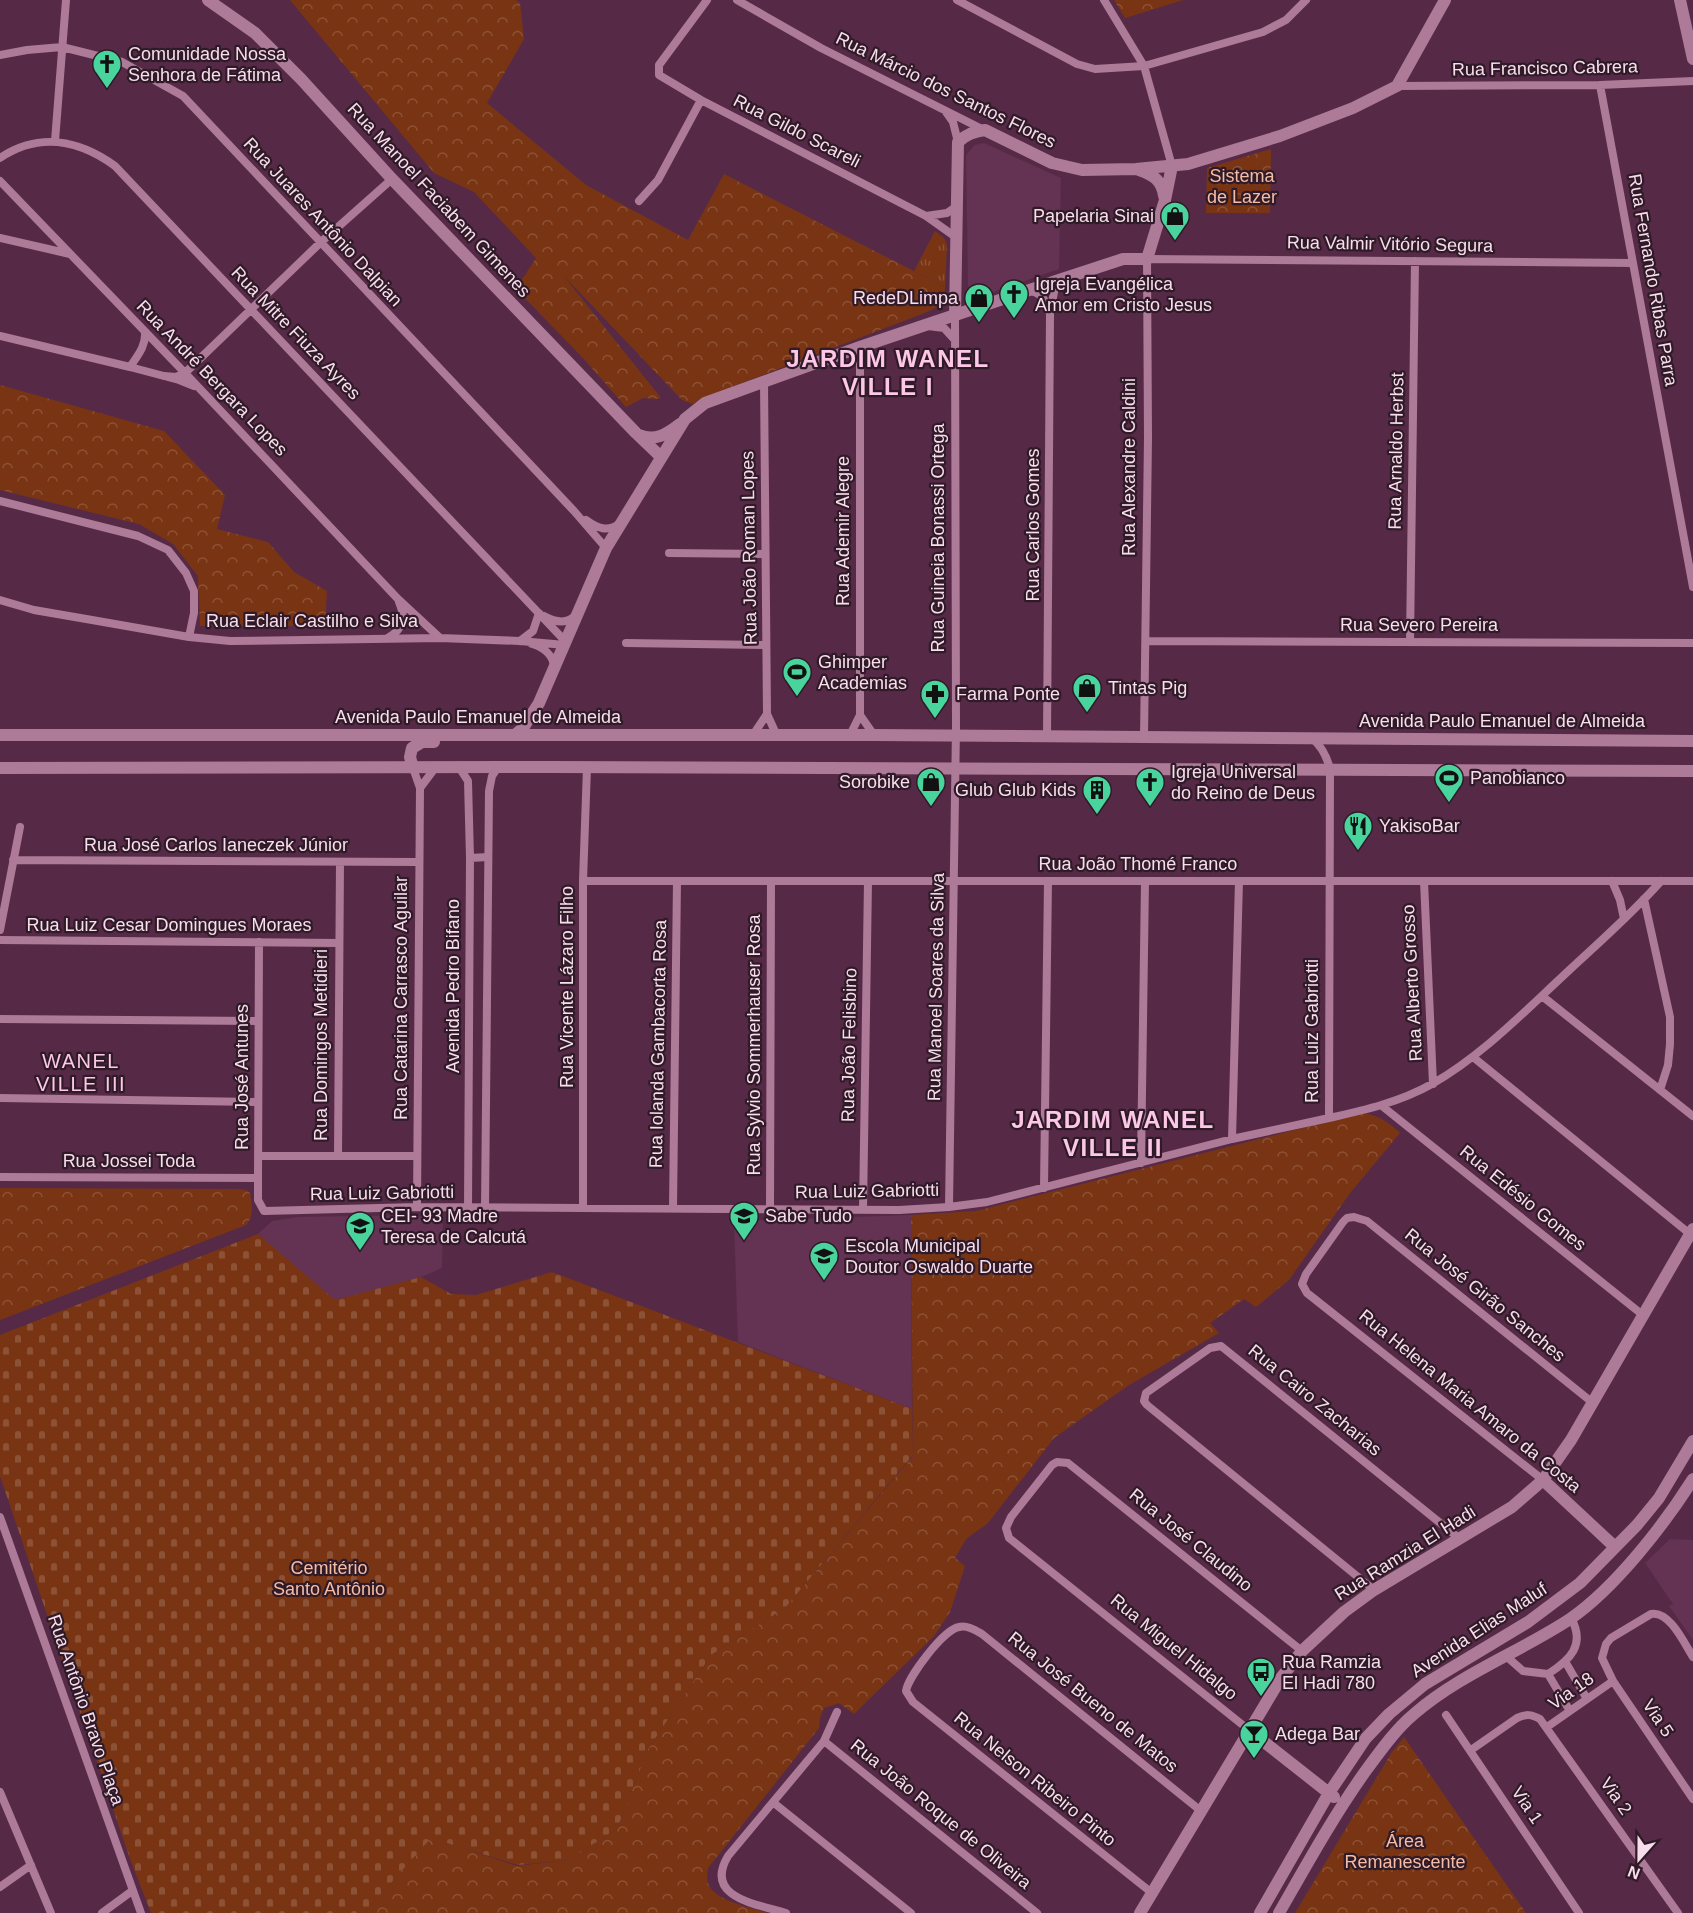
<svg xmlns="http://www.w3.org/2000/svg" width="1693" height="1913" viewBox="0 0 1693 1913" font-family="Arial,sans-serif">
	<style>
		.built { fill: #643252 }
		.grass { fill: url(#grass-tufts) }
		.forest { fill: url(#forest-crowns) }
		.cemetery { fill: url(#cemetery-stones) }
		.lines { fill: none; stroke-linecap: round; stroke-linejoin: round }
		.street { stroke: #ad7a98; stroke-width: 8 }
		.secondary { stroke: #ad7a98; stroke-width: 12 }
		.labels { text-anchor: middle; stroke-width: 4.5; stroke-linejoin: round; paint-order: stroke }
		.poi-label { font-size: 18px; fill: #f9ddec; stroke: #2f1b28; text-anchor: start }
		.street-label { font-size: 18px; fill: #f9ddec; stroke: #2f1b28 }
		.park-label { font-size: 18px; fill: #f6bba3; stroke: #2f1b28 }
		.neighbourhood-label { font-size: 20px; letter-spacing: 1.5px; fill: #fec7e7; stroke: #2f1b28 }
		.district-label { font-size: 24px; font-weight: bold; letter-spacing: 1.5px; fill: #fec7e7; stroke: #2f1b28 }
	</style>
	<defs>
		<pattern id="grass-tufts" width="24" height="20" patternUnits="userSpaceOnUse" patternTransform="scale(1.5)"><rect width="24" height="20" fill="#793413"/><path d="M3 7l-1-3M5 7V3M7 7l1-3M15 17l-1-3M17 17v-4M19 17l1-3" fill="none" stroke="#8d5136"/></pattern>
		<pattern id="forest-crowns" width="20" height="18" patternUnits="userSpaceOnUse" patternTransform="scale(1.5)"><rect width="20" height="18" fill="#793413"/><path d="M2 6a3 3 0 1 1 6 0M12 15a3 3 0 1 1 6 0" fill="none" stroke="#8d5136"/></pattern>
		<pattern id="cemetery-stones" width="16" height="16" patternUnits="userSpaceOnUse" patternTransform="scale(1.5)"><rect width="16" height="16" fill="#793413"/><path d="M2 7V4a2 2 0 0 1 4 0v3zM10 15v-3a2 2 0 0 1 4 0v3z" fill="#8d5136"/></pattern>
	</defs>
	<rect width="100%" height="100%" fill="#562a46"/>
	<!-- built -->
	<path class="built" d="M984,143l77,35 -2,91 -77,27 -11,-3 -3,-8 -2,-130 9,-10z
		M416,1215l27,9 -1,44 -21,9 -86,24 -77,-67 14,-13 25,-4z
		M911,1215l1,194 -174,-67 -4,-121z
		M1670,1539l23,1v100l-24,-34 4,-2 -28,-41z"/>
	<!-- grass -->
	<path class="grass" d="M935,231l9,7 3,6 -2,43 -31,-16z"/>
	<!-- forest -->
	<path class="forest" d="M290,0h226l4,3 4,36 -37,64 99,82 102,55 36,-66 221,113c-1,17 -3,18 -18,25l-227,87 -7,5 -11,-4 -119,-125 98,123 -5,1 -13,-1 -17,9 -43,-49 -67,-69 20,-31 -62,-66 -40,-19z
		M1114,0h69l-58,18z
		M1271,149l-1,64h-64l1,-45z
		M0,385l164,46 61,64 -8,34 51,13 26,30 33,19 -2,35h-125l-2,-50 -25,-32 -34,-20 -139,-34z
		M1362,1113c17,2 26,9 38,20l-50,60 -61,87 -33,27 -12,-8 -34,24 9,10 -90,52 -75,53 -66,85 -22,16 -11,19 10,8 -15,46 -16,24 -80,78 -15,-11 -15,5 -4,10 -1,10 -111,140c-1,7 -2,13 2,19 8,14 42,21 57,26h-403l67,-76 86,29 51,-6 49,-31 31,-80 63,-94 74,-47 128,-152 -2,-241 65,-4z
		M0,1188l240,1 6,1 4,3c2,11 4,24 -4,32l-246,95z
		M1404,1737l106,153 16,23h-231l97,-161z"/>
	<!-- cemetery -->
	<path class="cemetery" d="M258,1234l77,66 86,-23 30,17 25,1 76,-23 360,137 1,46 -128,153 -74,47 -63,94 -31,80 -49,31 -50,5 -87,-27 -67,75h-213l-22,-57 -129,-380v-141z"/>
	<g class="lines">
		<!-- street -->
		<path class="street" d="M707,0l-48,65v10l42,25 225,116 31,22
			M737,0l84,48 163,82
			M957,0l120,64 18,5 49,-3 119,-34 23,-12 20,-20
			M1104,0l40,66 28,100
			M0,55l27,-5 35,-3 60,15 61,34 391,415 32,37
			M1600,85l93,502
			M1397,86l203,-1 93,-4
			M946,112l7,10 5,20
			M55,141l11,-141
			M0,158c39,-26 79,-18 115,8l451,476
			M0,181l185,192 213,226 42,39
			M639,201l19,-21 43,-80
			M926,216l21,-3 10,-7
			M0,238l70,16
			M1028,291c13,0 19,11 22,23
			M928,326l16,2 11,12
			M0,336l130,31 49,13 15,6
			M130,367c8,-12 16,-21 15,-35
			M164,376l12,1 9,-4 135,-130 72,-64
			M764,382l3,332
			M0,501l138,35 30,14 18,23 8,18v22l-5,24
			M586,520c11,8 22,13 34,3
			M669,553l96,1
			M0,600l34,10 58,10 97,17 41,4 210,-3 80,3 45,4
			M544,616c11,6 23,9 32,-1
			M388,638c16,-10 18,-19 11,-36
			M520,641l13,-10 6,-18
			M1146,641l547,2
			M1410,642l5,-381
			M626,643l140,2
			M532,644c11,3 22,11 22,24
			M860,715v-368
			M753,735l14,-21 10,22
			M850,735l10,-20 14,20
			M1047,737l3,-423 6,-33
			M1144,737l4,-299 -1,-179 486,4
			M459,767l9,14 2,77 -2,350
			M413,768l7,20 15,-20
			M470,858l18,-1
			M13,860l405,2
			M583,881h1110
			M1424,881l9,203
			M1612,881l8,19 4,19
			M1644,899l26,118v27l-2,21 -8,25
			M0,930l20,-103
			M0,940l338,3
			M259,942l-1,236v22l6,11 153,-4 482,3 50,-3 38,-5 245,-63 97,-21 1,-349c-3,-12 -8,-22 -17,-30
			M1542,996l151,120
			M0,1019l257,2
			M1473,1057l217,177
			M0,1098l258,4
			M1382,1106l262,210
			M1329,1118c36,-8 71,-16 103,-34 49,-28 90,-70 131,-108 33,-31 68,-61 98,-95
			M1232,1139l7,-258
			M259,1156h158
			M338,1156l2,-294
			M1141,1163l4,-282
			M0,1177l258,1
			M1044,1188l4,-307
			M417,1207l3,-419
			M949,1207l7,-480 -1,-411
			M485,1208l4,-417 3,-15 6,-9
			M583,1208v-327l4,-114
			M673,1208l4,-327
			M770,1209l1,-328
			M863,1210l5,-329
			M1543,1480l-236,-187 -5,-9 4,-10 37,-52 4,-4 7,-1 13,4 226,182
			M0,1517l141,396
			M1374,1590l-227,-185 -3,-4 2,-8 64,-45 11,-2 239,193
			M1506,1656l17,15 25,3c22,-14 38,-29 23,-56
			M1693,1657c-9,-14 -23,-46 -42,-43l-40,24 -5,6 -4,14 11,23 80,118
			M1566,1663l21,36
			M1548,1674l22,37
			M1446,1715l133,198
			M1547,1727l66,-46
			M1249,1730l-240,-192 -3,-10 5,-11 41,-52 5,-3 11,1 234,188
			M824,1741l213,172
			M1471,1750l46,-32c9,-4 14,-4 23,1l138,194
			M0,1792l51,121
			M774,1803l137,110
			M0,1887l31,-22
			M1152,1893l-239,-191 -7,-11c2,-14 38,-62 53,-64 8,-2 16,3 23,7l219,177
			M102,1913l30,-22
			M786,1913c-29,-9 -83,-15 -58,-57l96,-115 13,-29"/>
		<!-- secondary -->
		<path class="secondary" d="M208,0l47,33 46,46 91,100 244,254 25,24
			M1680,0l13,59
			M1139,170c15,5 23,11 25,26
			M955,316l3,-174c9,-8 15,-10 27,-12l67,33 30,7 54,-1 52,-5 92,-28 73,-28 44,-22 48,-86
			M639,435c16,7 28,-1 41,-11
			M0,735h874l819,6
			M515,735l8,-7 16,-25 67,-155 79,-129 20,-16 155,-56 196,-66 67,-22h24l18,-59 7,-34
			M0,768l551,-1 1142,4
			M413,768l-3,-11 2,-9 10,-6h12
			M1543,1480l72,67
			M1249,1730l85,67
			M1140,1913l141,-235 21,-27 42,-39 30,-22 138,-83 31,-27 28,-40 122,-211
			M1260,1913l69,-120 37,-55 23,-24 36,-30 103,-62 52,-39 57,-58 22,-27 34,-57
			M1279,1913c28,-49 55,-98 88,-144 14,-19 29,-40 47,-55 46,-40 106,-62 156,-95 45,-31 94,-94 123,-140"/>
	</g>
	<!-- icons -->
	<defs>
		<g id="church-pin" transform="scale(1.5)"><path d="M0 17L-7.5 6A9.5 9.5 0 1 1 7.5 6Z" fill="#49d49d" stroke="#2f1b28"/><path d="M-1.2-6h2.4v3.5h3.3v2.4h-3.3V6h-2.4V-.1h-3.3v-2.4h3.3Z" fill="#111"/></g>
		<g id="shop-pin" transform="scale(1.5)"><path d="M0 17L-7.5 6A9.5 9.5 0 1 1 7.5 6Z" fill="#49d49d" stroke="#2f1b28"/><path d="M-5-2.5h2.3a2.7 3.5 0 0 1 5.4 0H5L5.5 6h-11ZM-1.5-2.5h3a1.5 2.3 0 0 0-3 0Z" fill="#111"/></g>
		<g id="stadium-pin" transform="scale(1.5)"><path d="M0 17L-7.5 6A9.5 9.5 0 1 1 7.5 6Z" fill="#49d49d" stroke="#2f1b28"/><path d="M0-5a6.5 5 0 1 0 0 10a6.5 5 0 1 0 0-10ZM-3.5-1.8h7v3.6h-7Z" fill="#111"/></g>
		<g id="pharmacy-pin" transform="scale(1.5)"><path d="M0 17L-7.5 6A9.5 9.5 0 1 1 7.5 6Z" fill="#49d49d" stroke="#2f1b28"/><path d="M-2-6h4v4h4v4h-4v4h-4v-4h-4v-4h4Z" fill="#111"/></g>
		<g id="building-pin" transform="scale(1.5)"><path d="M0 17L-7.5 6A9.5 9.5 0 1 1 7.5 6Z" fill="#49d49d" stroke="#2f1b28"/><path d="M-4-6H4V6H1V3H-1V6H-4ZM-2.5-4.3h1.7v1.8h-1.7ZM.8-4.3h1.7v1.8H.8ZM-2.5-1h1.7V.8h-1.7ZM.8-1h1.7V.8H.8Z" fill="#111"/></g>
		<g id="restaurant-pin" transform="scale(1.5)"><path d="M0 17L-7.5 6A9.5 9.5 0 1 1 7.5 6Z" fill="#49d49d" stroke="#2f1b28"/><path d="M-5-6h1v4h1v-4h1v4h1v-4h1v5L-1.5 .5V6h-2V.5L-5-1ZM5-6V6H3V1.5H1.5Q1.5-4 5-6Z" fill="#111"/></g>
		<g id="school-pin" transform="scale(1.5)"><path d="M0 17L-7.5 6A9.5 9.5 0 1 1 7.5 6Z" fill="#49d49d" stroke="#2f1b28"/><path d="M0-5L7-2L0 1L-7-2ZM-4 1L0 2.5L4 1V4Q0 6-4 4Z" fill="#111"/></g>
		<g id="bus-pin" transform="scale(1.5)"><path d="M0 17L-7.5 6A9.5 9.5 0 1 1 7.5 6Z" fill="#49d49d" stroke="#2f1b28"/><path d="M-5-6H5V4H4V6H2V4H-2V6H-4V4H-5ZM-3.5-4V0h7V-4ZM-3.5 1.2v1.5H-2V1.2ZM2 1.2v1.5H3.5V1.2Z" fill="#111"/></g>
		<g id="bar-pin" transform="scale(1.5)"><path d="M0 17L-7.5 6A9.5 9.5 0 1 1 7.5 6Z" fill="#49d49d" stroke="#2f1b28"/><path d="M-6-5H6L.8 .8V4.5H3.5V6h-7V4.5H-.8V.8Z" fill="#111"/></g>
	</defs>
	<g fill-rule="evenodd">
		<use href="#church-pin" x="107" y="64"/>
		<use href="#shop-pin" x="1175" y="216"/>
		<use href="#church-pin" x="1014" y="294"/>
		<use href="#shop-pin" x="979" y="298"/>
		<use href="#stadium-pin" x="797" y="672"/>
		<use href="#shop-pin" x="1087" y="688"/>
		<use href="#pharmacy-pin" x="935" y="694"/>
		<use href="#stadium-pin" x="1449" y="778"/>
		<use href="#shop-pin" x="931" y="782"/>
		<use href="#church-pin" x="1150" y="782"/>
		<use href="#building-pin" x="1097" y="790"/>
		<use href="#restaurant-pin" x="1358" y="826"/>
		<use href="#school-pin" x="744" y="1216"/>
		<use href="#school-pin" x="360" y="1226"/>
		<use href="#school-pin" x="824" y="1256"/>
		<use href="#bus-pin" x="1261" y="1672"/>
		<use href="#bar-pin" x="1254" y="1734"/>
	</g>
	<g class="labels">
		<!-- poi labels -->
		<g class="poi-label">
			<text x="128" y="60">Comunidade Nossa<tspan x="128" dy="21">Senhora de Fátima</tspan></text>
			<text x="1154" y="222" text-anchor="end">Papelaria Sinai</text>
			<text x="1035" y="290">Igreja Evangélica<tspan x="1035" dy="21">Amor em Cristo Jesus</tspan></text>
			<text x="958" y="304" text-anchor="end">RedeDLimpa</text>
			<text x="818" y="668">Ghimper<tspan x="818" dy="21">Academias</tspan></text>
			<text x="1108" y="694">Tintas Pig</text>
			<text x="956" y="700">Farma Ponte</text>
			<text x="1171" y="778">Igreja Universal<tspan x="1171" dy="21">do Reino de Deus</tspan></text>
			<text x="1470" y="784">Panobianco</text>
			<text x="910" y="788" text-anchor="end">Sorobike</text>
			<text x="1076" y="796" text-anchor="end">Glub Glub Kids</text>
			<text x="1379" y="832">YakisoBar</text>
			<text x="381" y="1222">CEI- 93 Madre<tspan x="381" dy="21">Teresa de Calcutá</tspan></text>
			<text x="765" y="1222">Sabe Tudo</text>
			<text x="845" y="1252">Escola Municipal<tspan x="845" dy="21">Doutor Oswaldo Duarte</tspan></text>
			<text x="1282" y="1668">Rua Ramzia<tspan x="1282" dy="21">El Hadi 780</tspan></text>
			<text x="1275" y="1740">Adega Bar</text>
		</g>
		<!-- street labels -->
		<g class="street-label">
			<text transform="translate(1545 68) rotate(-1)" y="6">Rua Francisco Cabrera</text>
			<text transform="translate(946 90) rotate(26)" y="6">Rua Márcio dos Santos Flores</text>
			<text transform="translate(797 131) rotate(27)" y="6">Rua Gildo Scareli</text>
			<text transform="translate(439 200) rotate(47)" y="6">Rua Manoel Faciabem Gimenes</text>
			<text transform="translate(323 222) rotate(47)" y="6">Rua Juares Antônio Dalpian</text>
			<text transform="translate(1390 244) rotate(1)" y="6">Rua Valmir Vitório Segura</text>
			<text transform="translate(1653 280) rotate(80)" y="6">Rua Fernando Ribas Parra</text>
			<text transform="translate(296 333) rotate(46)" y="6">Rua Mitre Fiuza Ayres</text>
			<text transform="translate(212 378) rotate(46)" y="6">Rua André Bergara Lopes</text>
			<text transform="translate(1396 451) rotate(-89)" y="6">Rua Arnaldo Herbst</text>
			<text transform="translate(1129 467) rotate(-90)" y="6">Rua Alexandre Caldini</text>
			<text transform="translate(1033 525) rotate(-90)" y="6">Rua Carlos Gomes</text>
			<text transform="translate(843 531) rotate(-90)" y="6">Rua Ademir Alegre</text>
			<text transform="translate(938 538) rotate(-90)" y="6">Rua Guineia Bonassi Ortega</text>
			<text transform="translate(749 548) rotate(-91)" y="6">Rua João Roman Lopes</text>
			<text x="312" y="627">Rua Eclair Castilho e Silva</text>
			<text x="1419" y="631">Rua Severo Pereira</text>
			<text x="478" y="723">Avenida Paulo Emanuel de Almeida</text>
			<text x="1502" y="727">Avenida Paulo Emanuel de Almeida</text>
			<text x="216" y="851">Rua José Carlos Ianeczek Júnior</text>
			<text x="1138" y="870">Rua João Thomé Franco</text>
			<text x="169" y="931">Rua Luiz Cesar Domingues Moraes</text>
			<text transform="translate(1412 983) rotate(-93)" y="6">Rua Alberto Grosso</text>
			<text transform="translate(453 986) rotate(-90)" y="6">Avenida Pedro Bifano</text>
			<text transform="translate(567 987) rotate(-90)" y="6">Rua Vicente Lázaro Filho</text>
			<text transform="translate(936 987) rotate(-89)" y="6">Rua Manoel Soares da Silva</text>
			<text transform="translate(401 998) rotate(-90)" y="6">Rua Catarina Carrasco Aguilar</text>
			<text transform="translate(1312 1031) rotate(-90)" y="6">Rua Luiz Gabriotti</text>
			<text transform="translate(658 1044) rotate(-89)" y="6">Rua Iolanda Gambacorta Rosa</text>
			<text transform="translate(321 1045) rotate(-90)" y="6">Rua Domingos Metidieri</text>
			<text transform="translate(754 1045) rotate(-90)" y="6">Rua Sylvio Sommerhauser Rosa</text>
			<text transform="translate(849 1045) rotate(-89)" y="6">Rua João Felisbino</text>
			<text transform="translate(242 1077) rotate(-90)" y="6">Rua José Antunes</text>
			<text x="129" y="1167">Rua Jossei Toda</text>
			<text transform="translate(867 1191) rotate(-1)" y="6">Rua Luiz Gabriotti</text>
			<text transform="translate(382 1193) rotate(-1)" y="6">Rua Luiz Gabriotti</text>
			<text transform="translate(1523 1198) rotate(39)" y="6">Rua Edésio Gomes</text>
			<text transform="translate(1485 1295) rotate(39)" y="6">Rua José Girão Sanches</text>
			<text transform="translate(1315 1400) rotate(39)" y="6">Rua Cairo Zacharias</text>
			<text transform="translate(1470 1401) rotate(39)" y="6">Rua Helena Maria Amaro da Costa</text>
			<text transform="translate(1191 1540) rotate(39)" y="6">Rua José Claudino</text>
			<text transform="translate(1405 1553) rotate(-32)" y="6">Rua Ramzia El Hadi</text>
			<text transform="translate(1479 1630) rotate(-33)" y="6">Avenida Elias Maluf</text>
			<text transform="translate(1174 1647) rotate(39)" y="6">Rua Miguel Hidalgo</text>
			<text transform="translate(1571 1691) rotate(-35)" y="6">Via 18</text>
			<text transform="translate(1093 1702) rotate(39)" y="6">Rua José Bueno de Matos</text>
			<text transform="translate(86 1710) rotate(71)" y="6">Rua Antônio Bravo Plaça</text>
			<text transform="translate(1658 1718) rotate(56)" y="6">Via 5</text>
			<text transform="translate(1035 1779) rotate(39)" y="6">Rua Nelson Ribeiro Pinto</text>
			<text transform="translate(1616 1796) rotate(55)" y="6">Via 2</text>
			<text transform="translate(1527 1805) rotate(56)" y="6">Via 1</text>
			<text transform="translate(941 1814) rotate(39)" y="6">Rua João Roque de Oliveira</text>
		</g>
		<!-- park labels -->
		<g class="park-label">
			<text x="1242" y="182">Sistema<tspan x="1242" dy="21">de Lazer</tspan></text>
			<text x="329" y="1574">Cemitério<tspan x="329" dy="21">Santo Antônio</tspan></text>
			<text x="1405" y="1847">Área<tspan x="1405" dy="21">Remanescente</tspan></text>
		</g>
		<!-- neighbourhood labels -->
		<g class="neighbourhood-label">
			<text x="81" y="1068">WANEL<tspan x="81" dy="23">VILLE III</tspan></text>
		</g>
		<!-- district labels -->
		<g class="district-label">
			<text x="888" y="367">JARDIM WANEL<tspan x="888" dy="28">VILLE I</tspan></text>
			<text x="1113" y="1128">JARDIM WANEL<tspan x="1113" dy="28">VILLE II</tspan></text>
		</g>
	</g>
	<!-- north arrow -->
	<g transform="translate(1639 1859) rotate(201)" stroke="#2f1b28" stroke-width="4.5" paint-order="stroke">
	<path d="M0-4.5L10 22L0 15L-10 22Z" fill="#f9ddec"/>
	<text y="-9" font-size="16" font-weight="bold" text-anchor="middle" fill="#f9ddec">N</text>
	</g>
</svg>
